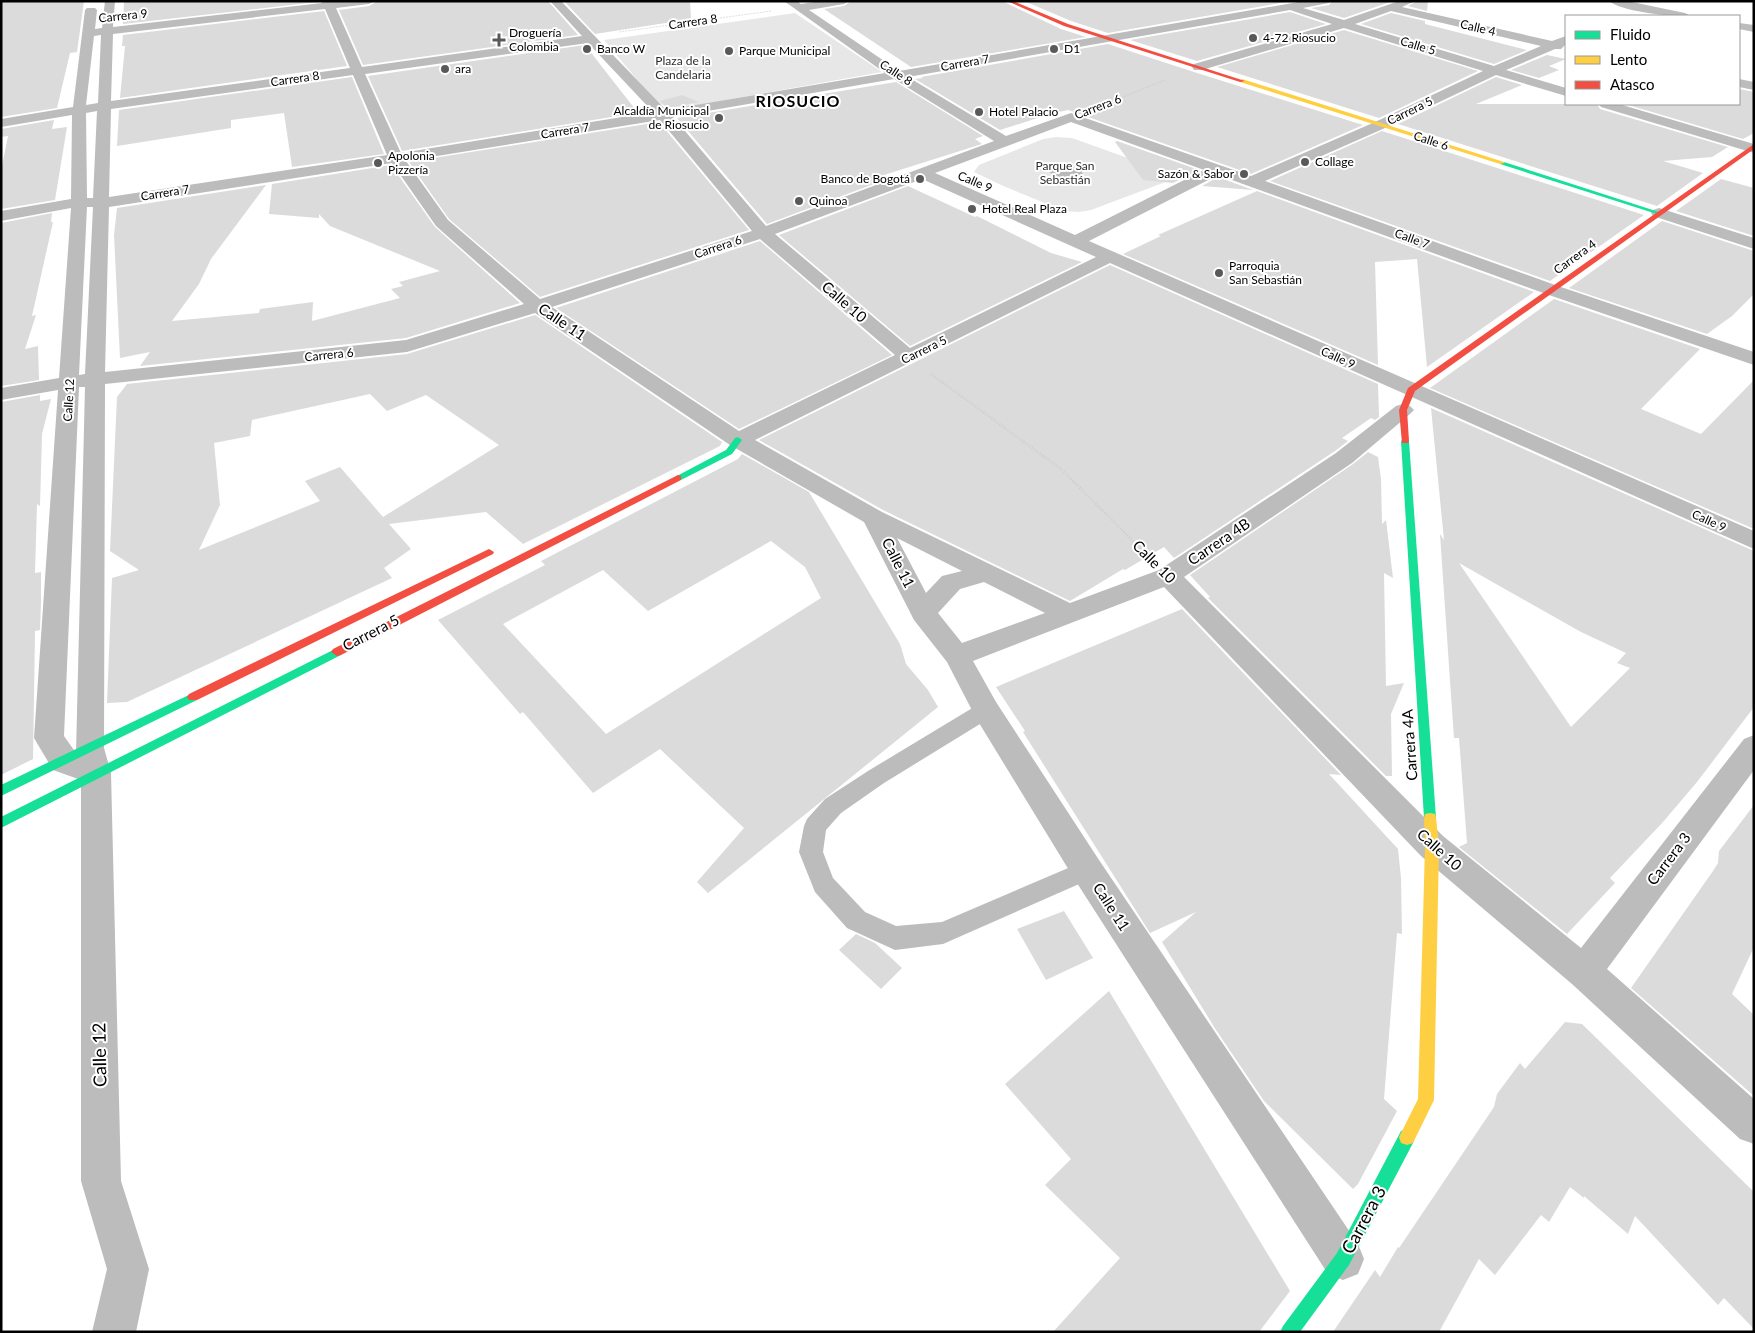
<svg xmlns="http://www.w3.org/2000/svg" width="1755" height="1333" viewBox="0 0 1755 1333" font-family="Lato,sans-serif">
	<style>
		.green { fill: #e7e7e7 }
		.water { fill: #b9b9b9 }
		.building { fill: #dbdbdb; fill-rule: evenodd }
		.lines { fill: none; stroke-linecap: round; stroke-linejoin: round }
		.path-far1 { stroke: #c2c2c2; stroke-width: 1; stroke-dasharray: 0.5 1; stroke-linecap: butt }
		.path { stroke: #c2c2c2; stroke-width: 2.5; stroke-dasharray: 0.5 2; stroke-linecap: butt }
		.lane { fill: #bcbcbc; fill-rule: evenodd }
		.street { fill: #bcbcbc; fill-rule: evenodd }
		.fast { fill: #16e098; fill-rule: evenodd }
		.slow { fill: #ffcf43; fill-rule: evenodd }
		.jam { fill: #f24e42; fill-rule: evenodd }
		.poi-dot { fill: #595959; stroke: #fff; stroke-width: 2 }
		.labels { text-anchor: middle; stroke-width: 4; stroke-linejoin: round; paint-order: stroke }
		.far-street-label { font-size: 12px; fill: #000; stroke: #fff }
		.far-poi-label { font-size: 12px; fill: #000; stroke: #fff; text-anchor: start }
		.far-park-label { font-size: 12px; fill: #2b2b2b; stroke: #fff }
		.street-label { font-size: 15px; fill: #000; stroke: #fff }
		.far-district-label { font-size: 16px; font-weight: bold; letter-spacing: 1px; fill: #000; stroke: #fff }
		.near-street-label { font-size: 18px; fill: #000; stroke: #fff }
	</style>
	<rect width="100%" height="100%" fill="#fff"/>
	<!-- green -->
	<path class="green" d="M795,13l87,59 -195,35c-13,1 -22,1 -33,-7l-50,-60z
		M1056,137l16,1 78,28 18,15 -77,29 -12,2 -15,-1 -63,-26 -27,-13 5,-7 64,-26z"/>
	<!-- water -->
	<path class="water" d="M1062,164l19,5 2,6c-10,8 -26,4 -35,-4l7,-5z"/>
	<!-- building -->
	<path class="building" d="M1,1h83l-7,51 -7,1 -13,55 -56,9z
		M124,1h192l1,1 -194,22z
		M382,1h166l30,34 -215,30 -24,-55 30,-4 7,-4z
		M564,1h126l1,18 -96,15z
		M851,1h151l59,28 25,8 -175,30 -87,-58 20,-3z
		M1024,1h268l-184,32 -37,-12z
		M1332,1h61l-49,17 -33,-10 18,-3z
		M1417,1h11l-1,10 -19,-5z
		M324,11l23,55 -227,32 5,-52h-3l1,-11z
		M1290,12l36,12 -129,37 -67,-21z
		M1391,13l34,8v3l102,26 -33,14 -133,-40z
		M1344,30l134,41 -99,47 -162,-51z
		M1108,44l86,28 169,53 -112,49 -183,-64 -18,4 -50,16 -85,-51 8,-1 -2,-1z
		M585,45l50,64 10,-3 4,5 -247,40 -34,-75z
		M1547,55l19,4 -17,7 10,4 -20,8 -28,-8z
		M352,77l32,77 -92,13 -8,-54 -53,7v8l-114,18 2,-36z
		M1496,77l26,8 -46,19h121l3,5 128,38 -16,10 -49,4 40,12 -46,33 -259,-82z
		M896,82l87,54 -8,3 7,5 -98,31 6,3 -123,46 -90,-106z
		M1739,89l15,3v41l-11,6 -118,-35h114z
		M682,95l17,7 -32,6 -7,-7z
		M54,120l-2,9 15,-2 -12,73 -54,9v-38l7,-35 -7,1v-8z
		M659,122l90,108 -209,67 -91,-78 -40,-57z
		M1382,131l262,84 -94,66 -280,-100z
		M1117,141l82,29 -26,13 -30,-3 -28,-38z
		M391,165l44,62 85,76 -114,35 -266,28 10,-14 -30,6 -6,-123 3,-27 149,-23 -55,74 -12,25 -27,37 87,-8 1,-4 53,-7 -1,19 88,-23 -9,-9 12,-3 -4,-4 41,-11 -110,-45 -11,-12v4l-50,-4 3,-30z
		M1218,177l35,13 -51,-4z
		M1721,179l33,9v48l-78,-25z
		M908,186l67,31 2,-1 74,37 31,9 -172,84 -131,-111z
		M1257,191l277,101 -107,75 -10,-108 -42,3 3,103 -255,-111 38,-18 -3,-1z
		M52,213l-1,9h2l-21,94 4,-1 -11,34 13,-3 1,34 -38,6v-163z
		M1662,221l92,30v43l-22,22 -25,18 -138,-46z
		M760,241l132,114 -153,74 -183,-121z
		M1110,265l268,119 1,33 -4,3 -4,-2 -29,20 6,3 -13,10 -161,107 -10,-11 -39,23 -2,-1 -53,32 -187,-91 -124,-70z
		M1554,299l146,50 -59,60 60,25 53,-54v149l-324,-141z
		M535,315l187,127 -2,4 -197,98 -37,-32 -97,12 22,25 -27,19 8,10 -265,124 -20,1 5,-125 27,-8 -29,-19 7,-154 10,-13 280,-30zM370,394l17,17 39,-16 73,50 -116,72 -43,-50 -35,14 15,20 -121,49 21,-45 -6,-62 36,-7 2,-16z
		M40,395v6l11,-2 -9,35 -2,72 -3,-2 -2,69 6,-1v31l-1,27 -5,1 -2,128 -32,16v-373z
		M1431,408l323,143v156l-57,75 -34,40 -53,56 5,5 -48,51 -108,-87 8,-4 -8,-105h-5l-4,-57 -10,-147 4,6zM1459,563l122,69 45,21 -9,10 13,5 -59,59z
		M1368,452l10,5 3,22 1,45 4,-4 7,58 -9,-5 2,113 18,-3 -13,31 1,62h-6l-178,-178 2,-1 -20,-22 163,-111z
		M742,454l67,38 91,152 6,20 22,26 10,17 -230,186 -11,-11 47,-54 -84,-79 -67,44 -70,-81 -3,2 -82,-94 107,-55 -4,-4 197,-102zM771,541l34,26 16,31 -215,136 -103,-110 100,-54 45,41z
		M1182,609l159,166 -12,-1 69,75 3,29 1,56 -5,-1 -13,166 13,12 -39,73 -5,5 -89,-88 -48,-71 -54,-88 34,-30 -46,21 -115,-182 -12,-19 2,-1 -29,-44z
		M1754,805v142l-22,47 22,21v81l-123,-108 82,-117 5,-8 1,-12z
		M1064,911l29,47 -47,22 -29,-51z
		M856,934l19,9 27,25 -21,21 -42,-39z
		M1109,991l181,300 -31,41h-206l67,-74 -75,-73 26,-26 -66,-75z
		M1565,1022l17,2 172,168v137l-30,-31 -6,7 -83,-89 -7,18 -44,-38v2l-14,-11 -21,35 -8,-7 -46,60 -16,-16 -40,73h-106l42,-62 5,7 18,-30 1,1 95,-141 3,-13 23,-31 5,6z"/>
	<g class="lines">
		<!-- path-far1 -->
		<path class="path-far1" d="M619,32l152,-21
			M1106,104l59,-24"/>
		<!-- path -->
		<path class="path" d="M931,374l130,95 85,85"/>
		<!-- lane -->
		<path class="lane" d="M986,702l7,2 3,6 -3,6 -109,67 -43,30 -15,17 -3,22 10,26 32,34 31,14 46,-4 145,-62 8,3 4,7 -4,7 -152,67 -48,6 -48,-22 -32,-36 -16,-40 5,-26 3,-7 18,-20 43,-28 111,-67z"/>
		<!-- street -->
		<path class="street" d="M105,1h10l-2,26 209,-24v-2h52l-5,3 -33,4 26,59 220,-31 -32,-35h11l105,109 219,-37 -101,-72h13l4,3 20,-3h28l-5,3 -35,6 90,61 405,-70h26l-1,2 -26,5 41,12 55,-19h16l-13,6 150,34 14,-5v8l-5,5h-6l-49,21 60,18v8l-70,-21 -111,53 -120,53 293,105 196,66v13l-208,-71 -328,-119 -129,66 665,290v18l-644,-286 -355,177 127,72 188,91 89,-33 177,-117 60,-47 7,-2 7,2 4,4 -4,4 -58,49 -168,114 259,259 138,112 163,-209 10,-4v35l-147,199 147,130v45l-14,-5 -168,-155 -151,-128 -257,-269 -191,74 23,41 103,158 259,384 6,15 -6,15 -15,6 -15,-6 -253,-394 -99,-162 -29,-56 -33,-42 -50,-98 -134,-77 -195,-132 -128,39 -302,32 -1,364 7,25 10,408 28,88 -13,63h-44l15,-63 -26,-88v-401l-28,-10 -19,-32 24,-348 -57,10v-12l58,-10 12,-170 -70,13v-10l70,-12 1,-84 -71,12v-8l72,-12 12,-97 2,-2h8l2,2 -2,19 7,-1zM325,9l25,59 -239,33 2,-67zM1290,10l42,14 -138,40 -2,3 2,3h8l142,-42 139,43 -108,51 -124,54 -180,-63 -65,23 -98,-59zM1391,11l150,35 -47,20 -139,-42zM101,35l-3,68 -12,2 8,-69zM588,43l65,69 -252,41 -36,-79zM353,75l34,80 -278,42 2,-88zM894,79l100,62 -228,85 -93,-109zM97,111l-4,87h-6l-1,-85zM660,120l92,111 -212,68 -92,-79 -42,-59zM1071,122l133,48 -129,65 -140,-62zM392,163l44,63 88,78 -118,36 -301,32 4,-165zM922,179l174,78 -186,91 -135,-114zM87,207h6l-8,167 -6,1zM760,239l135,116 -156,76 -187,-124zM79,387h6l-9,366 -12,-17zM897,538l65,33 -20,5 -16,17zM984,582l61,31 -83,30 -24,-30 22,-24z
			M1609,1h18l58,12 6,3c-18,1 -69,-4 -82,-15z
			M1739,23l15,2v7l-15,-3z
			M1739,79l15,3v8l-15,-3z
			M1599,104h20l135,40v9l-153,-46z
			M1659,208l95,30v11l-101,-33 -2,-3 2,-3z"/>
		<!-- fast -->
		<path class="fast" d="M1500,162h4l158,51 -5,1 -157,-50z
			M738,437l4,3 -10,14 -51,26h-6l-2,-2 53,-28 9,-12z
			M1405,438l4,3 27,377 -1,4 -5,1 -5,-1 -1,-4 -23,-377z
			M337,648l4,1 2,3 -2,3 -340,173v-11z
			M193,693l4,1 2,3 -2,3 -196,96v-11z
			M1407,1129l6,2 2,6 -2,6 -64,122 -49,67h-20l3,-6 54,-73 64,-122z"/>
		<!-- slow -->
		<path class="slow" d="M1242,79l262,83 1,1 -5,1 -260,-82z
			M1430,813l5,1 1,4 3,28 -5,254 -21,43 -6,2 -6,-2 -2,-6 19,-38 7,-253 -1,-28 1,-4z"/>
		<!-- jam -->
		<path class="jam" d="M1007,1h6l55,23 177,57 -5,1 -176,-56z
			M1754,144v5l-339,242 -8,19 2,31 -1,2h-6l-3,-33 9,-22z
			M678,475l3,1v4l-340,175 -4,1 -6,-4 2,-3z
			M489,549l5,3 -1,2 -296,146h-8l-2,-3 2,-3z"/>
	</g>
	<!-- markers -->
	<g class="poi-dot">
		<circle cx="1253" cy="38" r="5"/>
		<path d="M496.5 32.5h5v5h5v5h-5v5h-5v-5h-5v-5h5z"/>
		<circle cx="587" cy="49" r="5"/>
		<circle cx="1054" cy="49" r="5"/>
		<circle cx="729" cy="51" r="5"/>
		<circle cx="445" cy="69" r="5"/>
		<circle cx="979" cy="112" r="5"/>
		<circle cx="719" cy="118" r="5"/>
		<circle cx="1305" cy="162" r="5"/>
		<circle cx="378" cy="163" r="5"/>
		<circle cx="1244" cy="174" r="5"/>
		<circle cx="920" cy="179" r="5"/>
		<circle cx="799" cy="201" r="5"/>
		<circle cx="972" cy="209" r="5"/>
		<circle cx="1219" cy="273" r="5"/>
	</g>
	<g class="labels">
		<!-- far-street labels -->
		<g class="far-street-label">
			<text transform="translate(123 16) rotate(-6)" y="4">Carrera 9</text>
			<text transform="translate(693 22) rotate(-8)" y="4">Carrera 8</text>
			<text transform="translate(1478 28) rotate(13)" y="4">Calle 4</text>
			<text transform="translate(1418 46) rotate(17)" y="4">Calle 5</text>
			<text transform="translate(965 63) rotate(-10)" y="4">Carrera 7</text>
			<text transform="translate(896 73) rotate(33)" y="4">Calle 8</text>
			<text transform="translate(295 79) rotate(-8)" y="4">Carrera 8</text>
			<text transform="translate(1098 107) rotate(-21)" y="4">Carrera 6</text>
			<text transform="translate(1410 111) rotate(-26)" y="4">Carrera 5</text>
			<text transform="translate(565 131) rotate(-9)" y="4">Carrera 7</text>
			<text transform="translate(1431 141) rotate(18)" y="4">Calle 6</text>
			<text transform="translate(975 182) rotate(23)" y="4">Calle 9</text>
			<text transform="translate(165 193) rotate(-9)" y="4">Carrera 7</text>
			<text transform="translate(1412 239) rotate(20)" y="4">Calle 7</text>
			<text transform="translate(718 247) rotate(-18)" y="4">Carrera 6</text>
			<text transform="translate(1575 257) rotate(-36)" y="4">Carrera 4</text>
			<text transform="translate(924 350) rotate(-26)" y="4">Carrera 5</text>
			<text transform="translate(329 355) rotate(-6)" y="4">Carrera 6</text>
			<text transform="translate(1338 358) rotate(24)" y="4">Calle 9</text>
			<text transform="translate(69 400) rotate(-87)" y="4">Calle 12</text>
			<text transform="translate(1709 521) rotate(24)" y="4">Calle 9</text>
		</g>
		<!-- far-poi labels -->
		<g class="far-poi-label">
			<text x="509" y="37">Droguería<tspan x="509" dy="14">Colombia</tspan></text>
			<text x="1263" y="42">4-72 Riosucio</text>
			<text x="597" y="53">Banco W</text>
			<text x="1064" y="53">D1</text>
			<text x="739" y="55">Parque Municipal</text>
			<text x="455" y="73">ara</text>
			<text x="709" y="115" text-anchor="end">Alcaldía Municipal<tspan x="709" dy="14">de Riosucio</tspan></text>
			<text x="989" y="116">Hotel Palacio</text>
			<text x="388" y="160">Apolonia<tspan x="388" dy="14">Pizzería</tspan></text>
			<text x="1315" y="166">Collage</text>
			<text x="1234" y="178" text-anchor="end">Sazón &amp; Sabor</text>
			<text x="910" y="183" text-anchor="end">Banco de Bogotá</text>
			<text x="809" y="205">Quinoa</text>
			<text x="982" y="213">Hotel Real Plaza</text>
			<text x="1229" y="270">Parroquia<tspan x="1229" dy="14">San Sebastián</tspan></text>
		</g>
		<!-- far-park labels -->
		<g class="far-park-label">
			<text x="683" y="65">Plaza de la<tspan x="683" dy="14">Candelaria</tspan></text>
			<text x="1065" y="170">Parque San<tspan x="1065" dy="14">Sebastián</tspan></text>
		</g>
		<!-- street labels -->
		<g class="street-label">
			<text transform="translate(844 302) rotate(41)" y="5">Calle 10</text>
			<text transform="translate(562 322) rotate(34)" y="5">Calle 11</text>
			<text transform="translate(1219 542) rotate(-34)" y="5">Carrera 4B</text>
			<text transform="translate(1154 562) rotate(45)" y="5">Calle 10</text>
			<text transform="translate(898 563) rotate(63)" y="5">Calle 11</text>
			<text transform="translate(371 633) rotate(-27)" y="5">Carrera 5</text>
			<text transform="translate(1410 745) rotate(-94)" y="5">Carrera 4A</text>
			<text transform="translate(1439 850) rotate(42)" y="5">Calle 10</text>
			<text transform="translate(1669 859) rotate(-53)" y="5">Carrera 3</text>
			<text transform="translate(1111 907) rotate(57)" y="5">Calle 11</text>
		</g>
		<!-- far-district labels -->
		<g class="far-district-label">
			<text x="798" y="107">RIOSUCIO</text>
		</g>
		<!-- near-street labels -->
		<g class="near-street-label">
			<text transform="translate(100 1055) rotate(-91)" y="6">Calle 12</text>
			<text transform="translate(1364 1220) rotate(-62)" y="6">Carrera 3</text>
		</g>
	</g>
	<!-- border -->
	<rect width="1755" height="1333" fill="none" stroke="#000000" stroke-width="5"/>
	<!-- legend -->
	<rect x="1565" y="15" width="175" height="90" fill="#ffffff" stroke="#999999"/>
	<rect x="1575" y="31" width="25" height="8" fill="#16e098" stroke="#999999"/>
	<text x="1610" y="40" font-size="15" fill="#000000">Fluido</text>
	<rect x="1575" y="56" width="25" height="8" fill="#ffcf43" stroke="#999999"/>
	<text x="1610" y="65" font-size="15" fill="#000000">Lento</text>
	<rect x="1575" y="81" width="25" height="8" fill="#f24e42" stroke="#999999"/>
	<text x="1610" y="90" font-size="15" fill="#000000">Atasco</text>
</svg>
